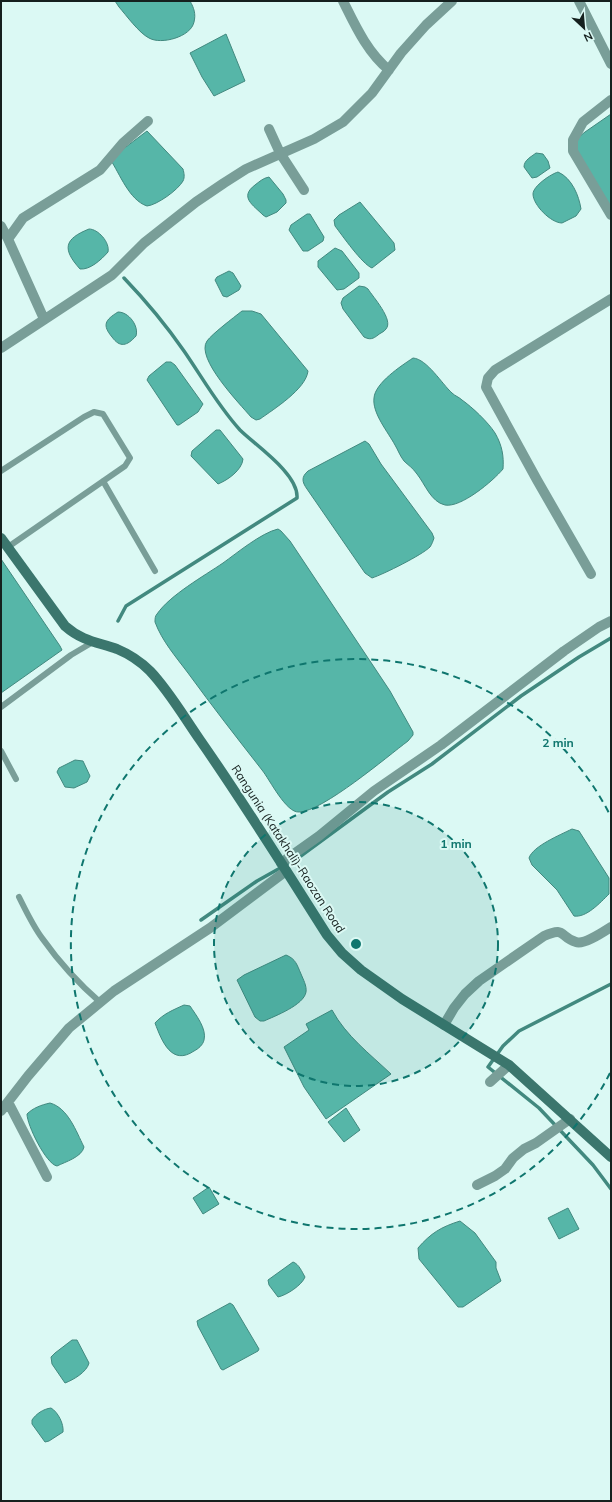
<svg xmlns="http://www.w3.org/2000/svg" width="612" height="1502" viewBox="0 0 612 1502" font-family="Mulish,sans-serif">
	<style>
		.water { fill: #56b6a8; stroke: #42897f }
		.lines { fill: none; stroke-linecap: round; stroke-linejoin: round }
		.stream { stroke: #42897f; stroke-width: 3.5 }
		.lane { stroke: #799e98; stroke-width: 6 }
		.street { stroke: #799e98; stroke-width: 10 }
		.secondary { stroke: #3b766d; stroke-width: 10 }
		.ring { fill: none; stroke: #0f766e; stroke-width: 2; stroke-dasharray: 7 5 }
		.labels { text-anchor: middle; stroke-width: 4; stroke-linejoin: round; paint-order: stroke }
		.street-label { font-size: 12px; fill: #15201e; stroke: #dbf9f4 }
		.centre { fill: #0f766e; stroke: #dbf9f4; stroke-width: 2 }
		.ring-label { font-size: 12px; text-anchor: middle; font-weight: bold; fill: #0f766e; stroke: #dbf9f4; stroke-width: 4; stroke-linejoin: round; paint-order: stroke }
	</style>
	<rect width="100%" height="100%" fill="#dbf9f4"/>
	<!-- water -->
	<path class="water" d="M115,1h75c4,7 6,13 4,21 -3,15 -33,23 -45,16 -10,-5 -23,-23 -30,-31z
		M226,34l19,47 -31,15 -12,-19 -12,-24z
		M611,114v97l-34,-54 -2,-17 10,-8z
		M147,131l36,38c1,4 2,8 0,12 -5,9 -26,24 -36,25 -18,-6 -27,-32 -37,-47z
		M536,153l7,1 5,7 2,7 -13,9 -5,1 -8,-11c0,-7 7,-10 12,-14z
		M558,172c14,6 21,24 23,37l-5,7 -14,7c-11,0 -29,-18 -29,-29 0,-8 18,-20 25,-22z
		M269,177l14,17 3,6v3l-9,9 -11,5 -3,-2c-10,-10 -24,-18 -8,-30 4,-3 8,-7 14,-8z
		M360,202l34,41 1,7 -23,18c-10,-4 -30,-33 -37,-42l-1,-6 5,-5z
		M307,214h3l14,23 -1,4 -15,10h-5l-14,-21 2,-5z
		M89,229c9,0 21,13 19,23 -7,8 -18,18 -28,17 -18,-20 -16,-30 9,-40z
		M335,248l7,3 17,22v5l-15,11 -7,1 -19,-23v-6z
		M229,271l4,2 8,13 -2,4 -12,7 -4,-1 -8,-16 2,-3z
		M359,286l6,1 3,2c5,8 26,31 18,40 -2,3 -6,4 -8,6 -5,4 -8,5 -14,2l-21,-28 -2,-6 2,-5z
		M242,311h10l9,3 47,57c-2,18 -34,38 -48,48l-4,1 -5,-3c-11,-13 -56,-59 -44,-76 5,-7 26,-23 35,-30z
		M118,312c11,0 21,14 18,24 -9,10 -16,12 -24,1 -10,-12 -7,-17 6,-25z
		M413,358c14,1 29,26 39,35 3,3 7,4 10,7 10,7 26,22 33,33 7,12 9,23 8,36 -10,12 -42,39 -58,36 -14,-3 -20,-21 -28,-31 -4,-6 -9,-9 -13,-13 -4,-5 -6,-11 -9,-16 -7,-13 -23,-32 -21,-47 1,-15 27,-32 39,-40z
		M166,362h5l4,3 28,39 -5,8 -19,13h-2l-30,-45 2,-4z
		M216,430h4l23,29c-1,11 -15,21 -25,25l-27,-28 1,-5z
		M365,441l4,3 12,20 51,69 2,5c-1,3 -2,6 -4,9 -8,8 -46,27 -58,31l-7,-5 -58,-84c-5,-7 -6,-12 1,-18z
		M278,529l3,2 9,10 100,150 23,41v3l-5,6c-20,15 -86,71 -109,71 -13,1 -29,-32 -37,-42 -25,-32 -50,-64 -74,-97 -12,-16 -26,-32 -33,-51 0,-3 0,-6 2,-8 13,-19 47,-38 66,-51 14,-10 38,-30 55,-34z
		M1,559l59,87 2,4 -61,43z
		M75,760l8,1 7,15 -3,6 -13,6 -9,-1 -8,-15 2,-4z
		M572,829l7,2 30,47v16c-9,9 -23,24 -35,22l-17,-26 -25,-25 -3,-7c4,-12 31,-23 43,-29z
		M286,955c10,4 11,10 15,19 2,5 6,12 5,18 -2,13 -31,24 -42,29h-4l-5,-4 -18,-37 7,-5z
		M184,1005l6,1c6,9 17,23 14,34 -1,5 -6,9 -10,11 -22,15 -32,-9 -39,-28 8,-9 18,-13 29,-18z
		M332,1010c14,26 38,44 59,64l-65,45 -22,-32 -20,-40 25,-17 -3,-6z
		M50,1103c18,5 26,28 34,44 -2,10 -19,15 -27,19 -11,-2 -30,-41 -30,-52 6,-6 14,-9 23,-11z
		M346,1108l14,22 -16,12 -16,-20z
		M209,1187l10,17 -16,10 -10,-16z
		M568,1208l11,21 -20,10 -11,-21z
		M460,1221l15,12 21,29v6l5,13 -38,26h-5l-39,-48 -1,-11c13,-15 23,-21 42,-27z
		M293,1262c6,2 9,10 12,15 -3,8 -18,18 -27,20l-9,-12 -1,-5z
		M230,1303l3,2 26,44 -1,2 -35,19 -2,-1 -23,-43 -1,-5z
		M72,1340h5l12,23c-2,9 -16,17 -24,20l-13,-19 -1,-7 4,-4z
		M51,1408c7,4 13,16 12,24l-14,9 -4,1 -13,-18v-4c4,-6 11,-11 19,-12z"/>
	<g class="lines">
		<!-- stream -->
		<path class="stream" d="M118,621l8,-15 171,-108c2,-24 -42,-53 -57,-68 -22,-24 -38,-53 -56,-79 -18,-26 -38,-50 -60,-73
			M287,864l11,-6 90,-66 44,-28 89,-68 58,-39 32,-19
			M201,920l56,-39 25,-14
			M611,984l-92,47 -16,15 -15,21 51,41 54,57 18,24"/>
		<!-- lane -->
		<path class="lane" d="M1,471l83,-54 10,-5 9,2 27,44 -5,8 -117,81
			M103,481l52,90
			M1,707l70,-52 22,-13
			M1,751l15,28
			M19,897c7,14 14,29 23,41 17,24 37,46 59,65"/>
		<!-- street -->
		<path class="street" d="M343,1c12,24 24,51 46,69
			M579,1l32,63
			M611,100l-28,22 -10,18v11l38,64
			M269,129l11,24 24,37
			M1,226l7,13 36,80
			M8,239l15,-21 77,-48 23,-27 25,-22
			M1,348l111,-73 32,-32 52,-41 28,-19 22,-14 68,-30 29,-17 29,-29 29,-40 25,-28 26,-24
			M591,574l-54,-94 -51,-93 2,-9 7,-8 116,-71
			M281,863l38,-27 55,-45 67,-46 123,-94 35,-24 12,-6
			M444,1025l10,-17 11,-14 14,-13 65,-45c22,-10 15,1 32,6 8,3 27,-10 35,-15
			M490,1082l19,-17
			M8,1102l39,75
			M1,1111l27,-35 41,-48 45,-37 96,-63 76,-57
			M477,1185l18,-9 10,-7 8,-11 11,-9 12,-6 34,-24"/>
		<!-- secondary -->
		<path class="secondary" d="M1,538l64,88c17,15 32,16 52,23 12,5 24,13 33,22 19,20 34,46 50,69 44,63 85,129 127,195l15,18 19,17 41,29 107,66 102,92"/>
	</g>
	<!-- distance rings -->
	<circle cx="356" cy="944" r="142" fill="#0f766e" fill-opacity=".12"/>
	<g class="ring">
		<circle cx="356" cy="944" r="142"/>
		<path d="M610 1073A285 285 0 1 1 610 815"/>
	</g>
	<g class="labels">
		<!-- street labels -->
		<g class="street-label">
			<text transform="translate(288 849) rotate(57)" y="4">Rangunia (Katakhali)-Raozan Road</text>
		</g>
	</g>
	<circle cx="356" cy="944" r="6" class="centre"/>
	<g class="ring-label">
		<text x="558" y="747">2 min</text>
		<text x="456" y="848">1 min</text>
	</g>
	<!-- border -->
	<rect width="612" height="1502" fill="none" stroke="#15201e" stroke-width="4"/>
	<!-- north arrow -->
	<g transform="translate(584 28) rotate(154)" stroke="#dbf9f4" stroke-width="3" paint-order="stroke">
	<path d="M0-3L7 15L0 10L-7 15Z" fill="#15201e"/>
	<text y="-6" font-size="11" font-weight="bold" text-anchor="middle" fill="#15201e">N</text>
	</g>
</svg>
